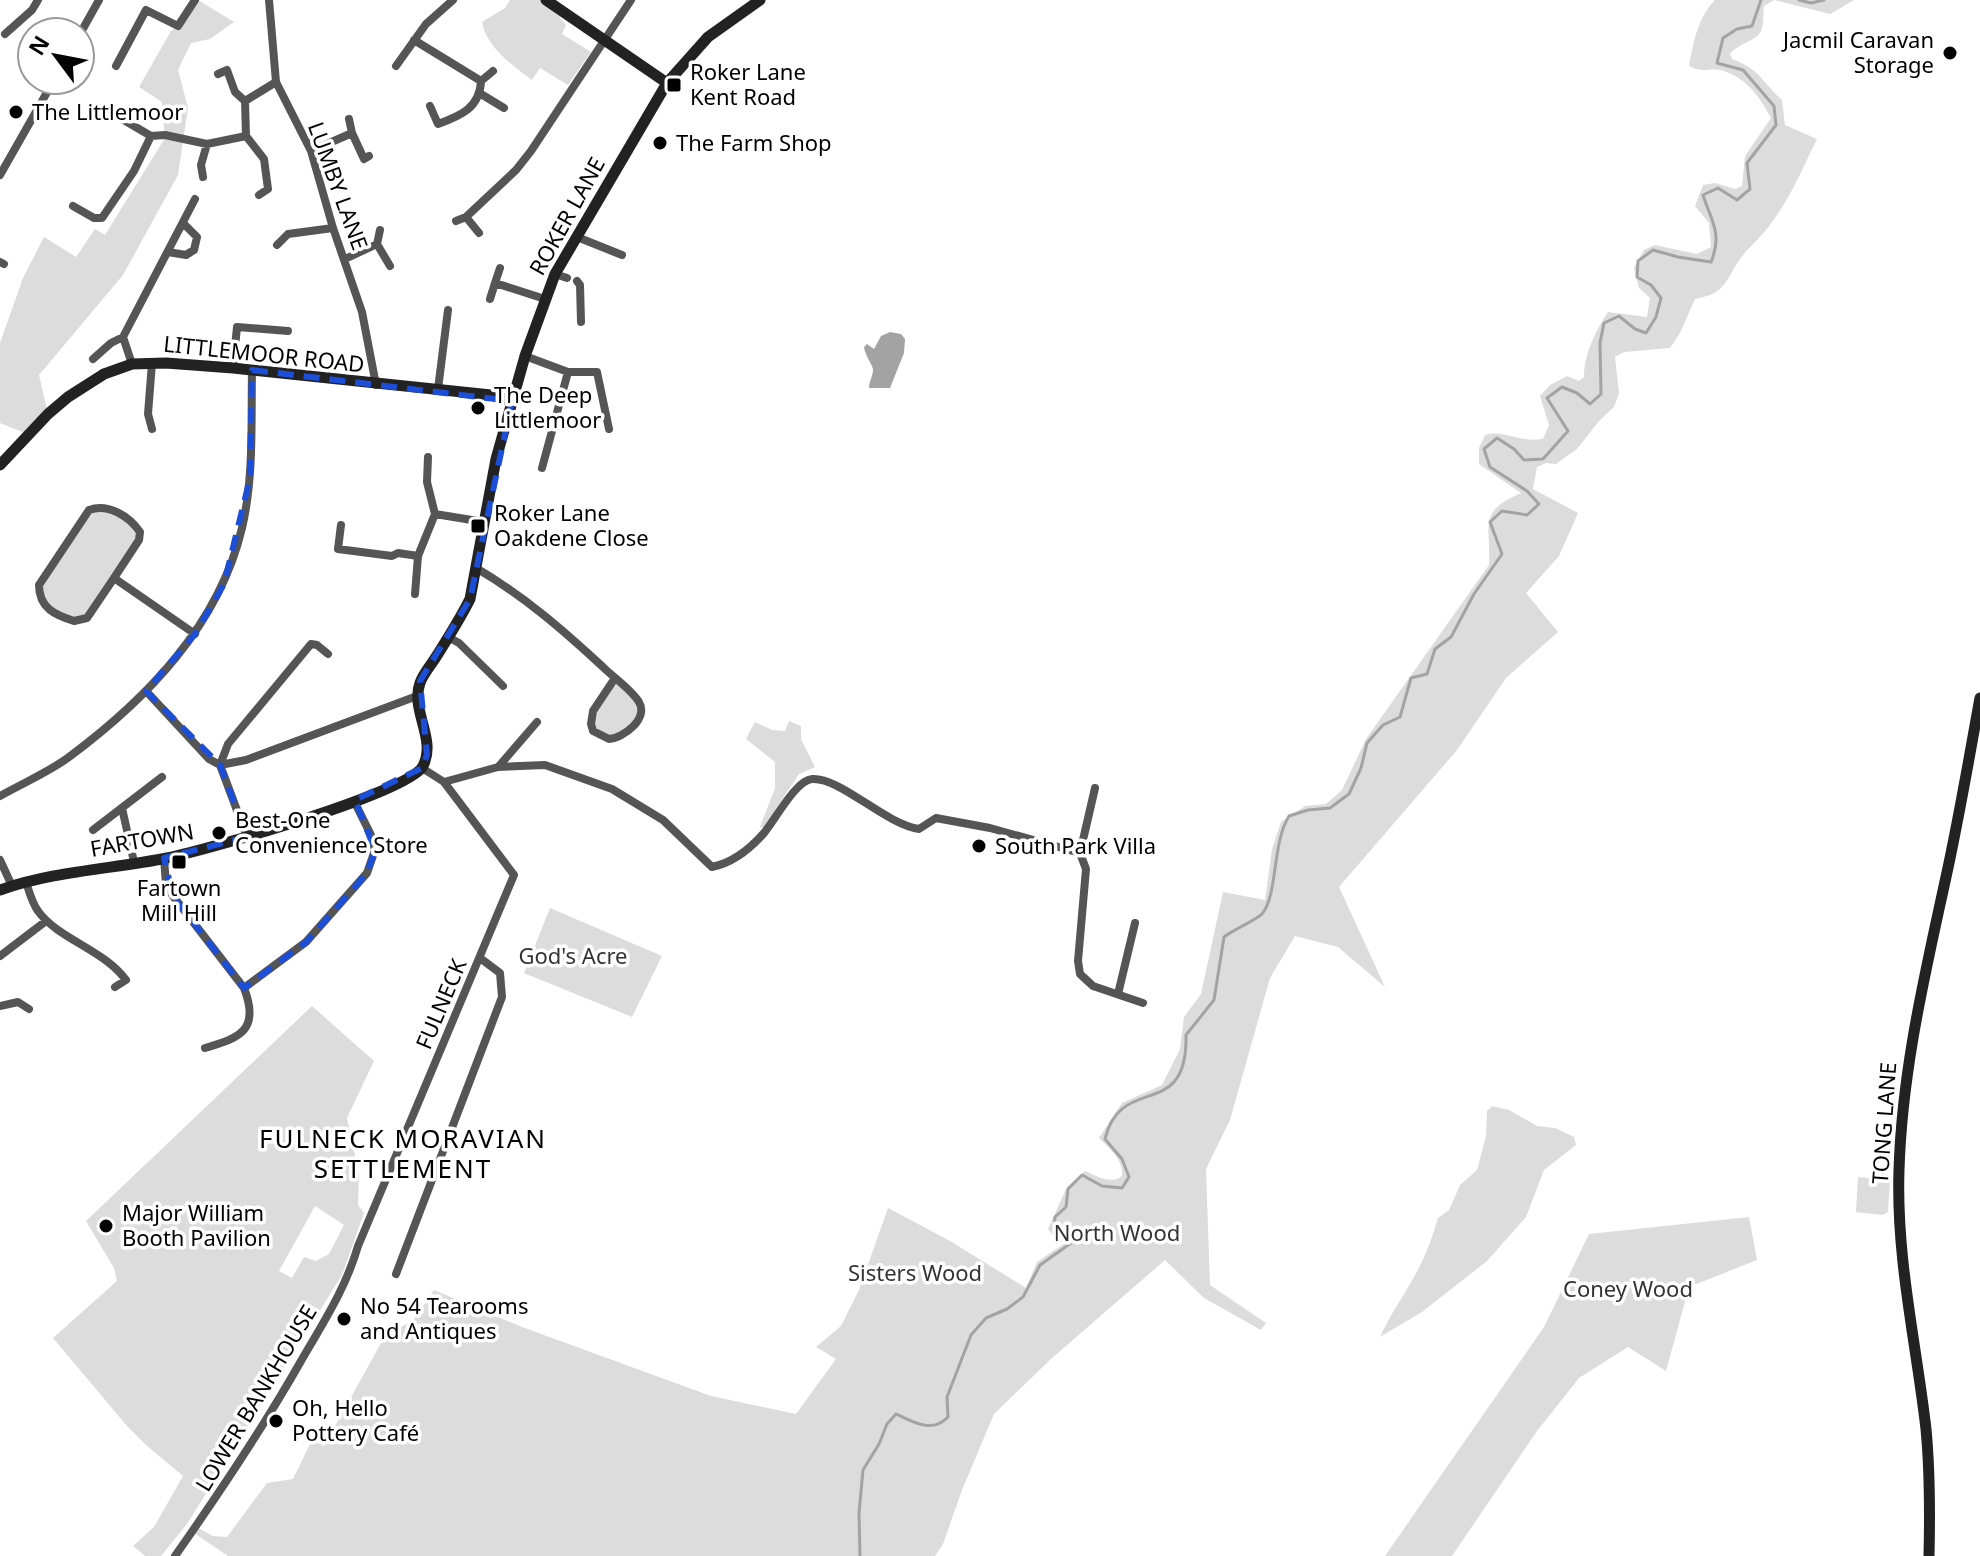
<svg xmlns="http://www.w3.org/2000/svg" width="1980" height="1556" viewBox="0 0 1980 1556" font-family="'Noto Sans',sans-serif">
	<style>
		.green { fill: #dcdcdc; fill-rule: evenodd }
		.water { fill: #a3a3a3 }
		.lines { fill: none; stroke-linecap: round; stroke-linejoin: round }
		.stream { stroke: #a3a3a3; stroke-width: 3 }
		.street { stroke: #555; stroke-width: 8 }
		.secondary { stroke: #222; stroke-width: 11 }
		.marked { fill: none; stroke: #1d4ed8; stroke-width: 6; stroke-dasharray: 16 10; stroke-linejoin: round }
		.poi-dot { fill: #000; stroke: #fff; stroke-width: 3 }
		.labels { text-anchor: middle; stroke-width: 7; stroke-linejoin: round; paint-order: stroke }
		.poi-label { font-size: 22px; fill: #000; stroke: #fff; text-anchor: start }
		.street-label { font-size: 22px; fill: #000; stroke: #fff }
		.park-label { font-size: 22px; fill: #333; stroke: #fff }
		.quarter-label { font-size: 26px; letter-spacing: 2px; fill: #000; stroke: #fff }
	</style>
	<rect width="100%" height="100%" fill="#fff"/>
	<!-- green -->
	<path class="green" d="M198,0l36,22 -24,17 -19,4 -13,27 10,38 -10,67 -55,100 -84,100 9,39 -21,20 -27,-11v-80l23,-65 21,-41 32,20 19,-28 10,6 60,-97 -3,-36 -23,-15 32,-56 7,-5z
		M510,0h36l20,25 -4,9 29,18 -23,33 -28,-17 -8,12c-19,-14 -46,-33 -50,-58l23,-14z
		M1715,0h139l-24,14 -56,-14 -10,6c-1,7 0,19 -3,25 -4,10 -23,12 -31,23l2,5c29,11 29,22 50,41l3,25 32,14c-14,28 -26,58 -45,83 -8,12 -20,22 -29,33 -18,23 -14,38 -48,44l-15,34 -10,15 -46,4 -9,5 4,36 -5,14 -15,14 -22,28 -21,15 -10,-1 -9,4 -4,22 45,24 -19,43 -33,37 32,39 -52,46 -49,72 -118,137 46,100 -47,-40 -43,-11 -25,42 -40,142 -24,49 4,116 56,38 -5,7 -57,-32 -39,-38 -114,99 -57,55 -32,76 -19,54 -8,12h-707l-34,-23 4,-5 15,8 14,1 40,-54 26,-4 19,-39 12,6 62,-112 27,-13 21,-31 88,37 189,69 85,18 40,-55 -20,-12 25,-21 18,-36 29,-82 62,33 76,47 11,-26 28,-19 -9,-3 -8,-11 19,-42 18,-16c12,5 25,14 37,5 2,-16 -13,-28 -23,-38l23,-35 40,-18 18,-36 4,-32 17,-23 22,-102 42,8 7,-51 9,-27 24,-16 21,-2 16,-14 24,-51 123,-174c2,-41 -12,-53 32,-72l-42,-29v-16l6,-13c20,-6 32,8 58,4l6,-14 -9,-29 10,-11 17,-9 12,5 5,-4c0,-23 12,-47 24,-65l39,5 3,-19 -11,-10 -5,-20 10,-18 11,-5 42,9 14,-7 -2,-24 -14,-17 8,-21 12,-2 20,6 7,-3 3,-30 26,-38c-11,-21 -26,-42 -51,-48 -13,-3 -15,4 -31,-4 5,-25 8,-47 26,-66z
		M105,507l35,25 -53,86 -13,3 -28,-13 -7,-23 50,-75z
		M615,678l23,23 4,11 -21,24 -24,-1 -5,-18z
		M789,721l12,5v13l14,28 -16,7 -36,54 -3,-1 15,-39v-26l-29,-23 9,-17 17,8 13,1z
		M550,908l112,48 -30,61 -108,-44z
		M312,1006l62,55 -27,57 12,56 -1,31 6,8 -22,62 -155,249 -26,32h-16l-12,-10 21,-19 29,-51 -37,-31 -19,-19 -74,-88 64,-57 -3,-13 -28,-47zM315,1206l29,19 -15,29 -13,7 -12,-4 -12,21 -13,-7z
		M1492,1106l17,4 28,16 18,2 19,9 2,8 -32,25 -18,47 -39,44 -65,51 -42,25c10,-22 23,-40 34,-60 11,-19 18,-39 24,-59l11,-8 11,-25 17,-15 9,-34 1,-25z
		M1858,1177l32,3 -2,32 -5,3 -27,-3z
		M1749,1217l8,43 -68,27 -23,84 -38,-24 -49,31 -42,53 -85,125h-67l159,-229 45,-93z"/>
	<!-- water -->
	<path class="water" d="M890,332l11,2 4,5 -1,14 -14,35h-21c0,-7 4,-12 4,-18 1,-3 -8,-14 -9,-23l3,-3 7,5 7,-13z"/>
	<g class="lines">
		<!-- stream -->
		<path class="stream" d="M1799,0l12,3 13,-3
			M860,1556l-1,-43 4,-43 16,-26 8,-20 9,-10c17,8 36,20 52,3l-1,-20 24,-62 15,-17 21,-9 16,-12 17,-32 31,-22 -17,-14 1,-12 11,-10 2,-18 14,-14 20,11 20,2 7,-11 -7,-18 -17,-20c16,-67 83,-16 81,-104l28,-35 10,-63c9,-7 32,-17 38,-23 16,-19 10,-71 27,-98l19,-6 22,-2 19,-14 12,-26 6,-25 16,-18 17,-8 11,-39 16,-4 8,-25 16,-12 23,-43 28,-40 -12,-32 12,-11 25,4 12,-11 -12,-13 -37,-24 -6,-18 13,-11 17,11 10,11 19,-1 25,-28 -21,-33 15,-11 15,6 13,11 11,-10 -1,-51 4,-20 15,-7 16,13 11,4 10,-16 5,-19 -10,-13 -14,-8 1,-16 15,-11 25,7 33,5c12,-29 0,-41 -8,-67l15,-7 19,12 13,-11 -3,-26 29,-38 -2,-19 -31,-36 -26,-7 6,-25 14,-9 15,-3 9,-26"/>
		<!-- street -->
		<path class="street" d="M269,0l7,82 35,69 22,77 29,84 14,73
			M5,34l27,-24 6,-10
			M80,34l19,-34
			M414,40l67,41c-1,27 -21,35 -43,43l-8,-18
			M116,66l30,-56 32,16 17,-26
			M396,66l30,-42 27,-24
			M218,74l9,-4 8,22 10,9
			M481,81l12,-10
			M481,94l23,14
			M110,112l41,24 14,-1 42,9 39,-8
			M349,119l3,14
			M311,151l41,-18 12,26 5,-3
			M0,175l54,-95
			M203,177l-2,-12 6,-21
			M259,195l9,-6 -4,-30 -18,-23 -1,-35 31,-19
			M73,206l21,12h8l32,-47 17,-35
			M466,217l13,16
			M456,221l10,-4 50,-47 15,-19 100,-151
			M577,237l45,18
			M377,244l3,-14
			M277,245l11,-11 45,-6
			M168,252l18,3 8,-5 3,-13 -14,-14
			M345,259l32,-15 13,22
			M0,262l4,2
			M555,274l12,4
			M577,281l3,4 1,37
			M495,283l5,-15
			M490,299l5,-16 50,16
			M525,356l43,16h29l12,57
			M93,359l18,-16 12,-6
			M132,364l-9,-27 72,-138
			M233,368l4,-41 51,4
			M438,389l10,-79
			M152,429l-4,-15 4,-51
			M542,468l26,-96
			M435,514l49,8
			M341,525l-3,24 54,7 6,-3 20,3
			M476,568c48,28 87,62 127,99 11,11 28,22 36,35 10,17 -16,36 -30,37l-16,-8 -2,-7 2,-13 22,-33
			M114,578l25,-38 1,-8c-11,-16 -32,-29 -51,-22l-50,75c0,23 16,30 35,36l13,-3 27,-40 81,56
			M415,594l3,-38 17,-42 -8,-32 1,-25
			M448,637l11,6 44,43
			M146,691l63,68 11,6
			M220,765l26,-5 171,-64
			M220,765l8,-21 83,-100 6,1 11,9
			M220,765l27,72
			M499,766l38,-44
			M444,782l54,-15 47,-2 67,24 51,31 49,47c20,-4 38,-18 52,-34 11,-13 32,-53 48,-54 28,-2 73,45 107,50l17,-11 54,10 90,25
			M0,796c23,-13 49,-24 69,-39 78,-58 150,-132 173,-229 12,-51 9,-105 10,-158
			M122,808l12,54
			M93,830l69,-53
			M1080,853l6,16 -8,92 2,13 13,12 50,17
			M1080,853l15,-65
			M164,858l2,27 7,11 71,92c16,41 -3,50 -39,60
			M0,860l12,26
			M26,882c3,9 6,21 12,29 20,28 65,38 88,69l-11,7
			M0,956l46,-35
			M244,988l62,-46 61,-69 8,-23 -4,-15 -17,-34
			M1118,994l17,-71
			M0,1006l18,-4 11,7
			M396,1274l106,-277 -2,-24 -20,-15
			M175,1556c45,-64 88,-128 126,-195 22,-38 45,-73 57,-115l156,-371 -70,-93 -22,-14"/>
		<!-- secondary -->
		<path class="secondary" d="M546,0l121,83
			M0,465l48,-51 20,-17 36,-23 28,-10 34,-1 67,5 258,27 21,6
			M0,890c54,-19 112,-21 167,-32 39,-8 242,-65 256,-92 14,-27 -13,-56 -3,-83 3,-9 11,-18 16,-26 12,-19 24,-38 34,-58l26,-140 29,-103 30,-82 112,-191 41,-46 52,-37
			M1929,1556c1,-43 1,-85 -3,-127 -10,-87 -30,-171 -27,-259 3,-100 26,-196 47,-293 13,-59 23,-119 34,-179"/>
	</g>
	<!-- marked area -->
	<path class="marked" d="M252,370l260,31 -42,198 -50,82 7,74 -5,13 -67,32 20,50 -8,23 -61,69 -62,46 -71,-92 -9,-38 83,-21 -27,-72 -74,-74 49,-57 29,-50 26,-106z"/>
	<!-- markers -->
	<g class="poi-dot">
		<circle cx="1950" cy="53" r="8"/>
		<rect x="666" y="77" width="16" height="16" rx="4"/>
		<circle cx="16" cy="112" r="8"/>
		<circle cx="660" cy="143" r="8"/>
		<circle cx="478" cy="408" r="8"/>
		<rect x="470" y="518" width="16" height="16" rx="4"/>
		<circle cx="219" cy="833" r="8"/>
		<circle cx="979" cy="846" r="8"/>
		<rect x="171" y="854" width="16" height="16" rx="4"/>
		<circle cx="106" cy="1226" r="8"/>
		<circle cx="344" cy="1319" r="8"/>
		<circle cx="276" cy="1421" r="8"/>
	</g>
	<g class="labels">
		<!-- poi labels -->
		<g class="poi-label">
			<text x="1934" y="48" text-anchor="end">Jacmil Caravan<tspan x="1934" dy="25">Storage</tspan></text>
			<text x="690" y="80">Roker Lane<tspan x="690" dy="25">Kent Road</tspan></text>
			<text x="32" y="120">The Littlemoor</text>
			<text x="676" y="151">The Farm Shop</text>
			<text x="494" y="403">The Deep<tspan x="494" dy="25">Littlemoor</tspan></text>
			<text x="494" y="521">Roker Lane<tspan x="494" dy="25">Oakdene Close</tspan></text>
			<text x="235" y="828">Best-One<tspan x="235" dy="25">Convenience Store</tspan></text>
			<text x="995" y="854">South Park Villa</text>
			<text x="179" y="896" text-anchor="middle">Fartown<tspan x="179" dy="25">Mill Hill</tspan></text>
			<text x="122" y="1221">Major William<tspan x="122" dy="25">Booth Pavilion</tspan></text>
			<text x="360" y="1314">No 54 Tearooms<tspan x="360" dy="25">and Antiques</tspan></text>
			<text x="292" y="1416">Oh, Hello<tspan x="292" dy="25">Pottery Café</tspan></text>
		</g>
		<!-- street labels -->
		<g class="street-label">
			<text transform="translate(338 186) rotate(70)" y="8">LUMBY LANE</text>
			<text transform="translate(567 216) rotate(-61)" y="8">ROKER LANE</text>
			<text transform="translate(264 354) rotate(6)" y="8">LITTLEMOOR ROAD</text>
			<text transform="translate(142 840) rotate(-10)" y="8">FARTOWN</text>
			<text transform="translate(441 1004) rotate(-67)" y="8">FULNECK</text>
			<text transform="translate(1884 1123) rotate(-86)" y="8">TONG LANE</text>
			<text transform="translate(256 1398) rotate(-59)" y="8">LOWER BANKHOUSE</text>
		</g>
		<!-- park labels -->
		<g class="park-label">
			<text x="573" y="964">God's Acre</text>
			<text x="1117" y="1241">North Wood</text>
			<text x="915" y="1281">Sisters Wood</text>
			<text x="1628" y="1297">Coney Wood</text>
		</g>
		<!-- quarter labels -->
		<g class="quarter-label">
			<text x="403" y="1148">FULNECK MORAVIAN<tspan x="403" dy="30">SETTLEMENT</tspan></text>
		</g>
	</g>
	<!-- north arrow -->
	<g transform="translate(56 56) rotate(302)"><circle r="38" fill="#ffffff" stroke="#999999" stroke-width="2"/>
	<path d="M0-6L14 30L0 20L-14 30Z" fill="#000000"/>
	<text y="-12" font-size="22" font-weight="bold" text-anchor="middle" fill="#000000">N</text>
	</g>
</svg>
